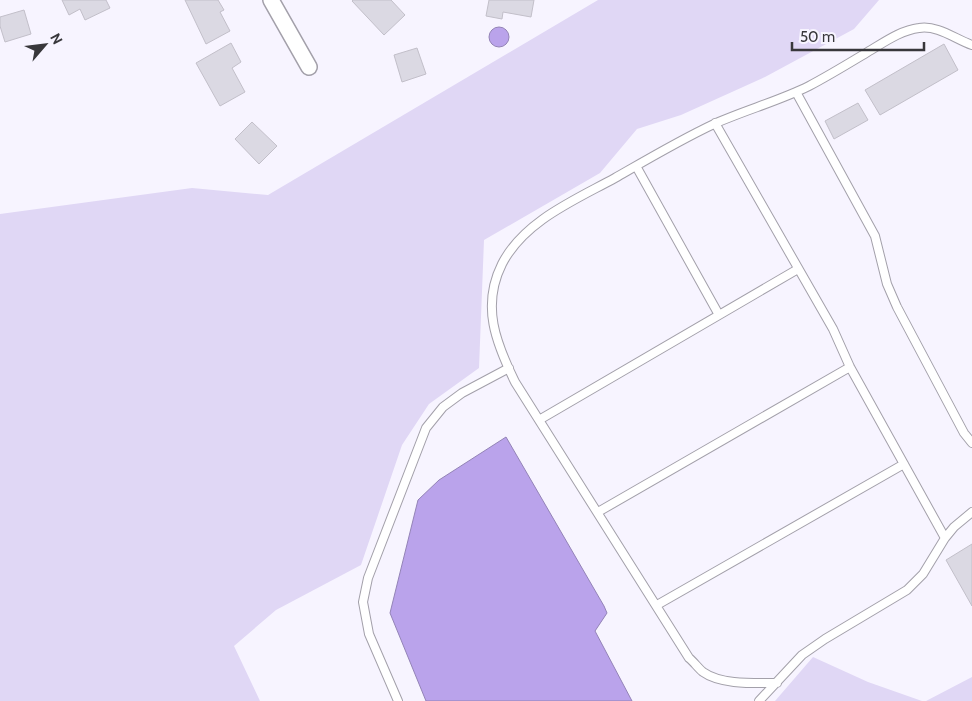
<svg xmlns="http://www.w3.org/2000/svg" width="972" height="701" viewBox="0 0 972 701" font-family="Cabin,sans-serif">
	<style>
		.green { fill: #e0d7f5 }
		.water { fill: #baa3eb; stroke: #9383b6 }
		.building { fill: #dbd9e3; stroke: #c2bfc9 }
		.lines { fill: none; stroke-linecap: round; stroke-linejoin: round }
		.lane-casing { stroke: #a3a0aa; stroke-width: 10 }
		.street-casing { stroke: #a3a0aa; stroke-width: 18 }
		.lane { stroke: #fff; stroke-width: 8 }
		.street { stroke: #fff; stroke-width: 15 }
	</style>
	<rect width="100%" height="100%" fill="#f7f4ff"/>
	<!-- green -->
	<path class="green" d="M598,0h281l-25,29 -89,48 -84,38 -44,14 -37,44 -116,67 -5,128 -50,36 -27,41 -41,120 -85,45 -42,36 26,55h-260v-487l192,-26 76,7z
		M813,657l55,25 54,19h-147z
		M972,677v24h-46z"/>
	<!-- water -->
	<path class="water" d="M489 37a10 10 0 1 1 20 0a10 10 0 1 1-20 0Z
		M506,437l98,169 3,7 -12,18 37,70h-206l-36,-88 28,-113 21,-20z"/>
	<!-- building -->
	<path class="building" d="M62,0h44l4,8 -25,12 -5,-11 -11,6z
		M185,0h33l6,10 -4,2 10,19 -24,13z
		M353,0h38l14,15 -21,20 -32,-34z
		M489,0h45l-3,17 -28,-5 -1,7 -16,-3z
		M24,10l7,24 -26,8 -5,-16v-9z
		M231,43l10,19 -9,6 13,24 -25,14 -24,-43z
		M944,44l14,26 -78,45 -15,-25z
		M417,48l9,26 -24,8 -8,-27z
		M858,103l10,17 -34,19 -9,-18z
		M252,122l25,24 -18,18 -24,-25z
		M972,544v62l-26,-46z"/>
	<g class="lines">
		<!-- lane casing -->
		<g class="lane-casing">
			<path id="lane" d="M796,92l79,144 12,48 10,23 67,126 8,10
				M715,123l118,206 17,38 95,171
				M636,166l83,149
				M539,420l259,-151
				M598,512l252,-145
				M657,605l247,-141
				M777,683c-22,0 -56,2 -74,-11 -5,-4 -9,-10 -14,-14l-174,-276c-19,-39 -34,-76 -13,-118 22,-43 73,-64 113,-86 33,-19 65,-38 99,-54 31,-14 65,-23 95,-38 21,-11 42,-24 62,-36 15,-9 31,-20 48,-22 19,-3 36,11 53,17
				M398,701l-29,-67 -6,-32 5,-24 58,-150 17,-21 19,-14 47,-25
				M759,701l43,-46 23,-16 82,-49 16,-16 22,-36 9,-11 18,-15"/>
		</g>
		<!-- street casing -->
		<g class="street-casing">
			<path id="street" d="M271,0l38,67"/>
		</g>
		<!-- lane -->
		<use href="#lane" class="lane"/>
		<!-- street -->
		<use href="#street" class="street"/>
	</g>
	<!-- north arrow -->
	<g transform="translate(45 45) rotate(62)" stroke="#f7f4ff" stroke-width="4" paint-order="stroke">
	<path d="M0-4L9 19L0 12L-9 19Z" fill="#38373b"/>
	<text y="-8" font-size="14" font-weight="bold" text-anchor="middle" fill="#38373b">N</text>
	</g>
	<!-- scale -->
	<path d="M792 42v8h132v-8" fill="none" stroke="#38373b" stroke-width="2.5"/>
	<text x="800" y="42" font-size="15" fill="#38373b" stroke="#f7f4ff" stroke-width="4" paint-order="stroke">50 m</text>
</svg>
